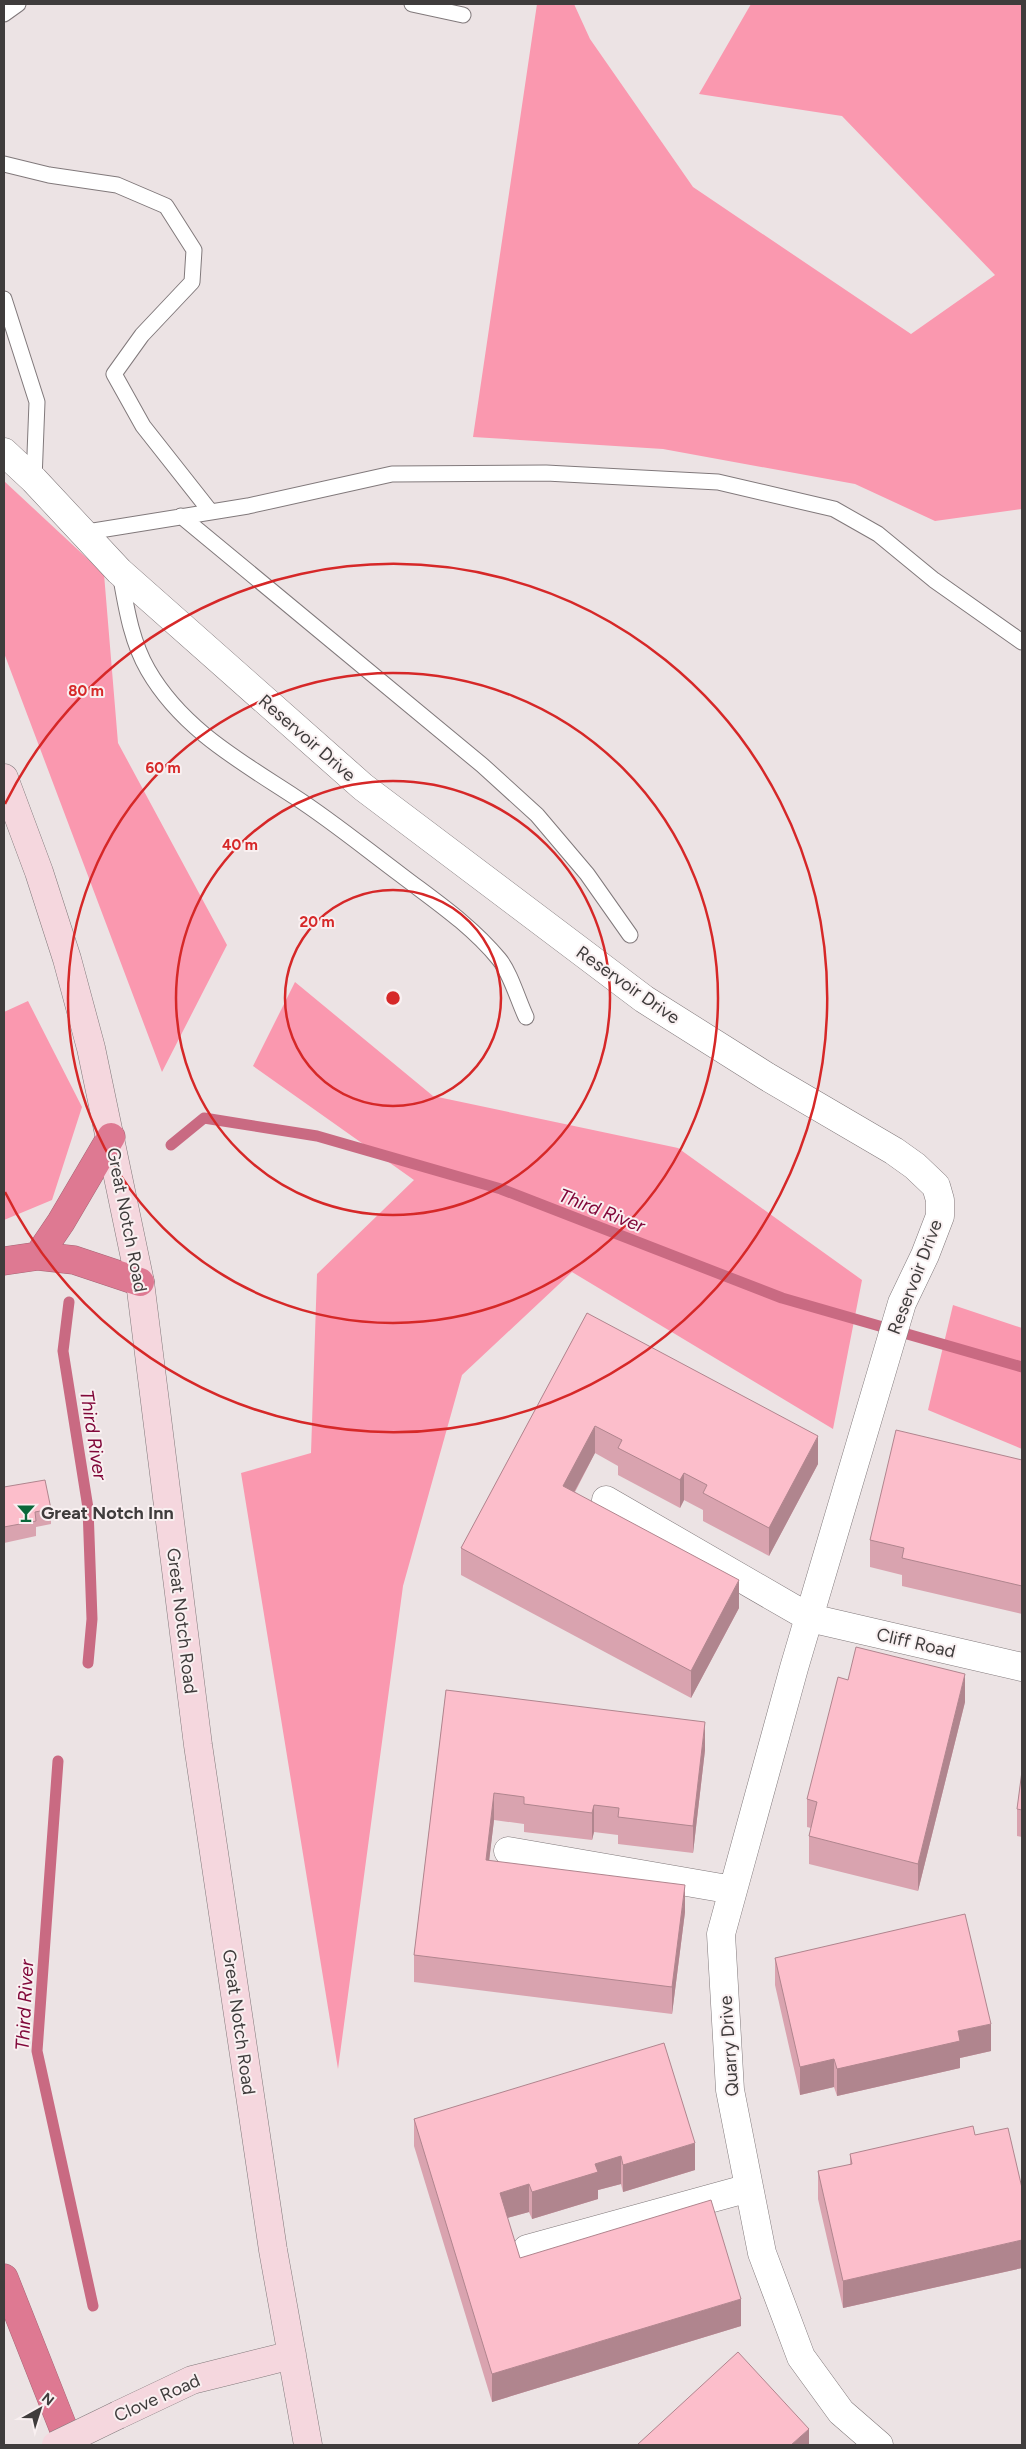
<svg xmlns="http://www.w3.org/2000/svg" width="1026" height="2449" viewBox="0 0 1026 2449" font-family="Figtree,sans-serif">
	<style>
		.green { fill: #fa98af }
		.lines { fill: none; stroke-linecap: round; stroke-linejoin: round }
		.stream { stroke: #c96a82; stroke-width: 11 }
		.lane-casing { stroke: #81797b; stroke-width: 17 }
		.street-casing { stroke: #81797b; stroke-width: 29 }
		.secondary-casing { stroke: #81797b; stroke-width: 29 }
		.highway-casing { stroke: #a66474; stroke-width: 29 }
		.lane { stroke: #fff; stroke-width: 15 }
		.street { stroke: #fff; stroke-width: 28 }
		.secondary { stroke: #f5d7de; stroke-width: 28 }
		.highway { stroke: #de7992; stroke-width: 28 }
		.secondary-bridge-casing { stroke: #81797b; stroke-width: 29; stroke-linecap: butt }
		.secondary-bridge { stroke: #f5d7de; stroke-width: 28 }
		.wall { fill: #d9a3af }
		.shaded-wall { fill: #b0858e }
		.building { fill: #fcbecb; stroke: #b0858e }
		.ring { fill: none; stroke: #d62828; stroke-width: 2.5 }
		.labels { text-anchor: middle; stroke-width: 4; stroke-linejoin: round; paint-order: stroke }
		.street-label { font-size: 18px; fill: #3f3c3c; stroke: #f9f0f1 }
		.poi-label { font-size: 18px; font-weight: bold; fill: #3f3c3c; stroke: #f9f0f1; text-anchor: start }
		.water-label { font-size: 19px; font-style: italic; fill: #81083a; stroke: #f9f0f1 }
		.centre { fill: #d62828; stroke: #f9f0f1; stroke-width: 2.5 }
		.ring-label { font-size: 15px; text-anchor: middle; font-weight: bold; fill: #d62828; stroke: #f9f0f1; stroke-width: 4; stroke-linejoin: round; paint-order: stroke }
	</style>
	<rect width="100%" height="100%" fill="#ece3e4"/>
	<!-- green -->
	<path class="green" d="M537,4h37l16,35 103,148 218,147 84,-59 -153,-159 -143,-22 52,-90h271v505l-87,12 -80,-37 -192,-35 -190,-12z
		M4,481l100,93 14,169 109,202 -65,127 -158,-419z
		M295,982l138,114 245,52 184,132 -29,149 -261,-157 -110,103 -59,211 -65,483 -97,-596 70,-20 6,-179 97,-94 -161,-114z
		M28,1001l54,106 -30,93 -48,20v-208z
		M953,1305l69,23v121l-94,-39z"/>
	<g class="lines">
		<!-- stream -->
		<path class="stream" d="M171,1145l33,-27 113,18 184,53 281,109 240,69
			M69,1302l-6,49 25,157 4,111 -4,44
			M58,1761l-21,290 56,255"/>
		<!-- lane casing -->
		<g class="lane-casing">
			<path id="lane" d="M412,4l51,11
				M4,14l14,-10
				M4,164l45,11 68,10 49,21 28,44 -2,32 -50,53 -28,39 29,52 67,85
				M4,299l33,103 -3,78
				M181,516l301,249 55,50 50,59 43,61
				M81,533l167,-27 144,-32 154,-1 172,9 116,27 44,25 56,46 88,62
				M120,573c6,33 11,68 28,97 34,59 92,91 147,127 37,24 71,52 106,78 34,26 70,50 98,84 11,13 19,41 27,58"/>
		</g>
		<!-- street casing -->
		<g class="street-casing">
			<path id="street" d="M4,452l30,28 85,91 244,216 281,212 122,77 128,75 21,15 21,20 4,14v16l-15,39 -23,48 -108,365 -73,266 9,156 32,163 39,104 40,55 38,33
				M606,1500l204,118 212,49
				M508,1851l225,39
				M527,2249l222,-61"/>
		</g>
		<!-- secondary casing -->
		<g class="secondary-casing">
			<path id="secondary" d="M4,778l35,94 28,87 24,89 49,234 58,463 75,505 35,195
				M118,2415l74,-35 100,-25"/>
		</g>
		<!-- highway casing -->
		<g class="highway-casing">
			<path id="highway" d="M38,1256l23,-34 50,-85
				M4,1261l34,-5 36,4 66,22
				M4,2278l66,167"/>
		</g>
		<!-- lane -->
		<use href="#lane" class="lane"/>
		<!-- street -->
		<use href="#street" class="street"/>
		<!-- secondary -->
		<use href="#secondary" class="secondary"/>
		<!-- highway -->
		<use href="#highway" class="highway"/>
		<!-- secondary-bridge casing -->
		<g class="secondary-bridge-casing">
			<path id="secondary-bridge" d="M56,2445l62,-30"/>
		</g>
		<!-- secondary-bridge -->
		<use href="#secondary-bridge" class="secondary-bridge"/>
	</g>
	<!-- wall -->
	<path class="wall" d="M587,1313l231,151 -49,92 -66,-35v-11l-19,-10 -4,8 -62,-33v-9l-23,-13 -20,39 164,116 -48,90 -230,-123v-27z
		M1022,1460v154l-120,-28v-11l-32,-8v-27z
		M4,1487l47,22v15l-15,3v9l-32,7z
		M848,1680l117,22 -47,189 -109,-27v-28l2,-8 -4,-1v-28z
		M446,1690l259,60 -12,103 -75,-9v-9l-24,-3 -2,8 -68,-8v-8l-30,-4 -5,40 196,52 -13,102 -258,-32v-27z
		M1022,1771v66l-5,-1v-27z
		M775,1958l216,93 -31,7v10l-123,28 -3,-9 -34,8 -25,-110z
		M414,2119l281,51 -72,22 -2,-8 -23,6v9l-66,20 -3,-7 -22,6 13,40 221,68 -249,76 -78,-256z
		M975,2135l47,53v80l-179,40 -25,-109v-28l32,-6v-11z"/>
	<!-- shaded-wall -->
	<path class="shaded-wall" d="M595,1426v27l-32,60v-27z
		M818,1436v28l-49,92v-28z
		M684,1473v27l-4,8v-28z
		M739,1580v28l-48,90v-27z
		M965,1674v28l-47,189v-27z
		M705,1722v28l-12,103v-27z
		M494,1793v27l-8,67v-27z
		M594,1805v27l-2,8v-27z
		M685,1885v27l-13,102v-27z
		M991,2024v27l-31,7v10l-123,28v-27l121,-38z
		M834,2059v28l-34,8v-28z
		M695,2143v27l-72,22v-27z
		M621,2156v28l-23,6v9l-66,20v-27l63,-28z
		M529,2184v28l-29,8v-27z
		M1022,2240v28l-179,40v-27z
		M741,2299v27l-249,76v-28z
		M809,2429v16h-18z"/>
	<!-- building -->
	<path class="building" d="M587,1313l231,123 -49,92 -66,-35 4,-8 -23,-12 -4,7 -62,-32 4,-8 -27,-14 -32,60 176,94 -48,91 -230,-123z
		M896,1430l126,30v126l-120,-28 2,-10 -34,-8z
		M45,1480l6,29 -16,3 1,9 -32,6v-40z
		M856,1647l109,27 -47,190 -109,-28 8,-34 -10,-3 31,-122 10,3z
		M446,1690l259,32 -12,104 -75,-9 1,-9 -25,-3 -2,8 -68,-9v-7l-30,-4 -8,67 199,25 -13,102 -258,-32z
		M1022,1771v39l-5,-1z
		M965,1914l26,110 -33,7 2,10 -123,28 -3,-10 -34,8 -25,-109z
		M664,2043l31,100 -72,22 -2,-9 -26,8 3,8 -66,20 -3,-8 -29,9 20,65 191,-58 30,99 -249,75 -78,-255z
		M973,2126l2,9 33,-7 14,60v52l-179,41 -25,-110 34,-7 -2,-10z
		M738,2352l71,77 -18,16h-154z"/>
	<!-- distance rings -->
	<g class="ring">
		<circle cx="393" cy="998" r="108"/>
		<circle cx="393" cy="998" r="217"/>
		<circle cx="393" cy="998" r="325"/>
		<path d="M5 804A434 434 0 1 1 5 1192"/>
	</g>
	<!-- icons -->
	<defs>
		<g id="bar-bare" transform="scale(1.5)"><path d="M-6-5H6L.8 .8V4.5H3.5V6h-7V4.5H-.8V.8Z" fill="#0a673a" stroke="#f9f0f1" stroke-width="2.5" paint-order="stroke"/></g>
	</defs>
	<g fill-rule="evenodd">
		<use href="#bar-bare" x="26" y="1513"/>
	</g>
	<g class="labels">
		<!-- street labels -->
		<g class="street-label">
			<text transform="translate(307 738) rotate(41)" y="6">Reservoir Drive</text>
			<text transform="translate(628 985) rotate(35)" y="6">Reservoir Drive</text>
			<text transform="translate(127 1220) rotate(79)" y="6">Great Notch Road</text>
			<text transform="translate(915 1277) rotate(-69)" y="6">Reservoir Drive</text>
			<text transform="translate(182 1621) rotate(83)" y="6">Great Notch Road</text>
			<text transform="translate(916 1643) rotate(13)" y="6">Cliff Road</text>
			<text transform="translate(239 2022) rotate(82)" y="6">Great Notch Road</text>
			<text transform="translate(729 2046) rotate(-94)" y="6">Quarry Drive</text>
			<text transform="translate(157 2398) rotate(-24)" y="6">Clove Road</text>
		</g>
		<!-- poi labels -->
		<g class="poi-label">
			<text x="41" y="1519">Great Notch Inn</text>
		</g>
		<!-- water labels -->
		<g class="water-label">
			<text transform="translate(602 1210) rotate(21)" y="7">Third River</text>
			<text transform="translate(94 1435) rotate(81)" y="7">Third River</text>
			<text transform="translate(24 2005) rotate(-87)" y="7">Third River</text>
		</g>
	</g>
	<circle cx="393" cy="998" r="8" class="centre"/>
	<g class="ring-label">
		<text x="86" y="696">80 m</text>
		<text x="163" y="773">60 m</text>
		<text x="240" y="850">40 m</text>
		<text x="317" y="927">20 m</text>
	</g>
	<!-- border -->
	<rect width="1026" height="2449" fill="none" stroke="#3f3c3c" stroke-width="10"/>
	<!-- north arrow -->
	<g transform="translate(40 2409) rotate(39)" stroke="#f9f0f1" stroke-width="4" paint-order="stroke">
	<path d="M0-4L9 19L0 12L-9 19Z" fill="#3f3c3c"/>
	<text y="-8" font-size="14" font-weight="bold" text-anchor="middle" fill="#3f3c3c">N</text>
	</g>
</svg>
